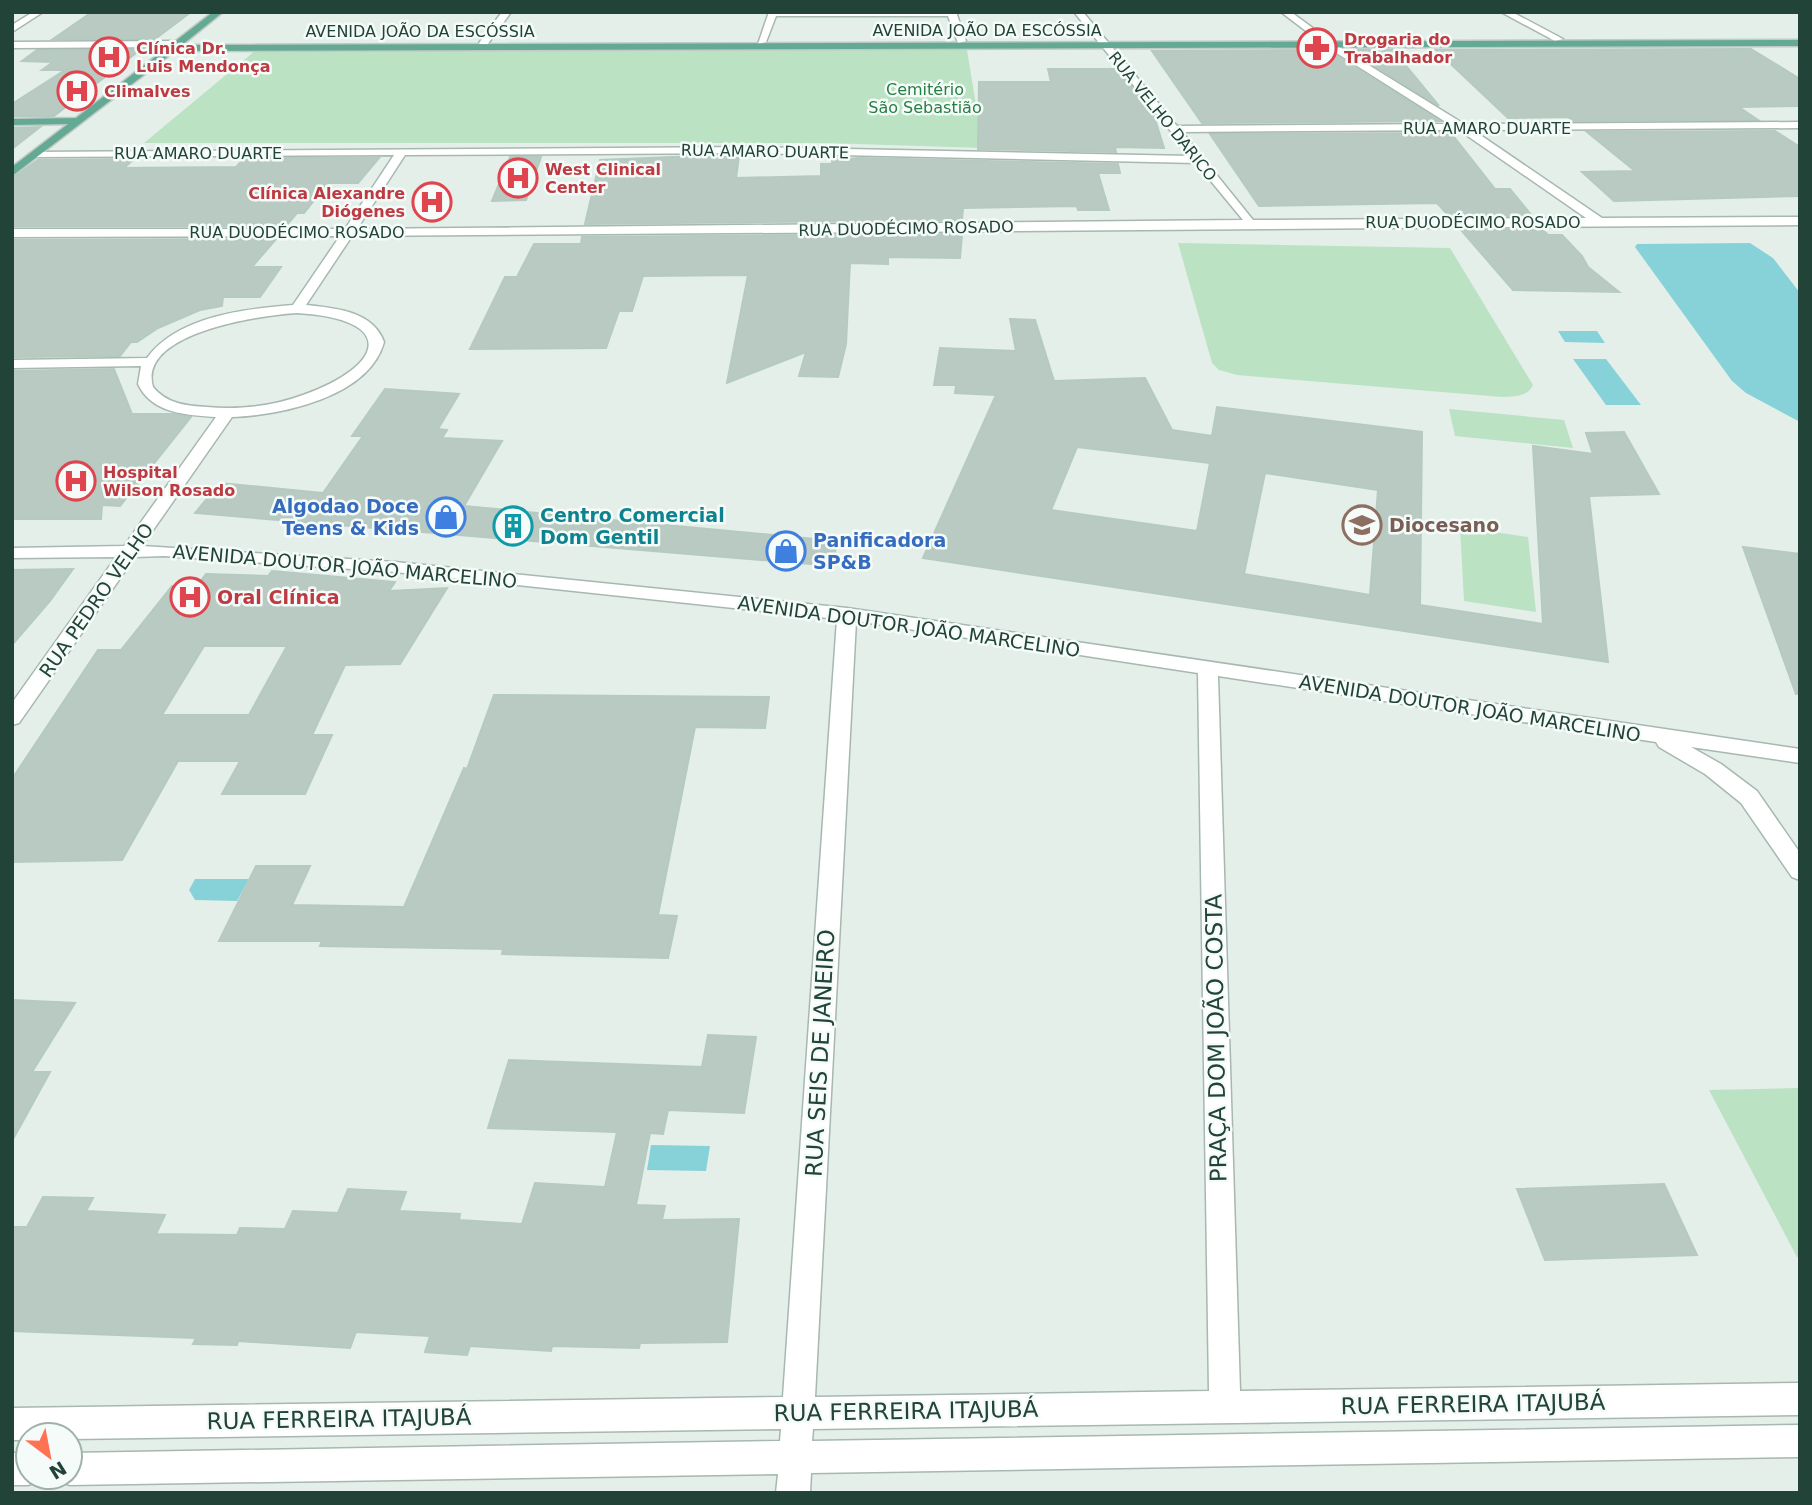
<svg xmlns="http://www.w3.org/2000/svg" width="1812" height="1505" viewBox="0 0 1812 1505" font-family="'DejaVu Sans',sans-serif">
	<style>
		.green { fill: #bbe2c3 }
		.water { fill: #87d2d9 }
		.building { fill: #b9cac2; stroke: #b5cac0; stroke-width: 2; fill-rule: evenodd }
		.lines { fill: none; stroke-linecap: round; stroke-linejoin: round }
		.minor-casing { stroke: #a6b8b0; stroke-width: 3 }
		.major-casing { stroke: #c1cac7; stroke-width: 3 }
		.minor { fill: #fff; fill-rule: evenodd }
		.major { fill: #64a993; fill-rule: evenodd }
		.labels { text-anchor: middle; stroke-width: 5; stroke-linejoin: round; paint-order: stroke }
		.far-street-label { font-size: 16px; fill: #214338; stroke: #f5fbf8 }
		.far-health-label { font-size: 16px; font-weight: bold; fill: #be3a42; stroke: #f5fbf8; text-anchor: start }
		.far-park-label { font-size: 16px; fill: #267f43; stroke: #f5fbf8 }
		.shop-label { font-size: 19px; font-weight: bold; fill: #366cbe; stroke: #f5fbf8; text-anchor: end }
		.culture-label { font-size: 19px; font-weight: bold; fill: #0d838f; stroke: #f5fbf8; text-anchor: start }
		.education-label { font-size: 19px; font-weight: bold; fill: #785e54; stroke: #f5fbf8; text-anchor: start }
		.street-label { font-size: 19px; fill: #214338; stroke: #f5fbf8 }
		.health-label { font-size: 19px; font-weight: bold; fill: #be3a42; stroke: #f5fbf8; text-anchor: start }
		.near-street-label { font-size: 23px; fill: #214338; stroke: #f5fbf8 }
	</style>
	<rect width="100%" height="100%" fill="#e4efe9"/>
	<!-- green -->
	<path class="green" d="M256,50h711l16,98 -159,-5h-680z
		M1178,243l272,5 83,137c-5,12 -19,11 -31,12l-265,-22 -18,-5 -7,-7z
		M1449,409l115,11 9,28 -118,-12z
		M1460,527l68,10 8,75 -72,-11z
		M1800,1088v169h-3l-88,-167z"/>
	<!-- water -->
	<path class="water" d="M1750,243l23,15 27,35v129l-54,-29 -14,-12 -97,-134 2,-3z
		M1558,331h39l8,12 -40,-1z
		M1573,359h33l35,46h-35z
		M195,879h54l-12,22 -42,-1 -6,-10z
		M651,1145l59,1 -4,25 -59,-1z"/>
	<!-- building -->
	<path class="building" d="M92,12h99l-36,27h-102z
		M1751,49l49,30v27l-61,1 19,13 -185,1 -5,-4 -60,1 -72,-68z
		M37,50h103l-86,66h-42v-12l53,-34h-23l11,-8 -31,-1z
		M1327,50l113,71 -238,2 -50,-72z
		M1349,50h44l46,56z
		M1048,69h69l36,44 11,35 -49,-1 1,5 -138,-3 1,-67h72z
		M40,127l-28,22v-21z
		M1775,131l25,16v49l-186,5 -32,-29 53,-1 -48,-39z
		M1451,133l44,56h15l22,27h-83l-12,-13 -178,3 -49,-72z
		M698,156h41l-3,22 85,-2v-12h11v-4l27,-2 259,6 2,9h-22l11,37h-31l-1,-4 -114,2 -1,12 -377,4 15,-64z
		M510,157h31l-15,43 -34,1z
		M245,158h134l-21,25h-30l-24,30h-7l-11,13h-274v-48l26,-18 96,-1 -10,9 112,-1z
		M1461,230h82l5,5h14l20,21 6,11 31,25 -106,-2z
		M962,234l-2,24 -72,-1v7l-38,-1 -4,81 -8,33 -39,-1 7,-24 -79,31 21,-108 -105,1 -11,35h-13l-13,37 -136,1 35,-72h12l17,-33h47l1,-7z
		M276,239l-24,28h29l-21,30h-37l-1,9 -22,4 -42,18 -21,14h-6l-11,14 -108,1v-117z
		M1010,319l25,1 19,61 91,-3 27,52 40,6 5,-29 205,25 -2,173 123,19 -10,-178 60,8 -7,-21 38,-1 35,62 -70,2 19,166 -685,-104 73,-163 -41,-2 1,-8h-22l6,-37 76,3zM1077,447l133,16 -13,68 -146,-21zM1265,473l113,17 -8,105 -126,-21z
		M114,369l18,45h42l17,3 -71,89 -18,-1 -1,14h-89v-148z
		M385,389l74,5 -21,35 9,1 -5,8 60,3 -38,65 372,35 -2,25 -639,-53 25,-30 103,10 40,-57h-11z
		M1743,547l57,7v139l-4,1z
		M73,569l-23,32 -38,44v-75z
		M272,571l123,11 -6,9 58,-3 -47,76 -55,1 -33,70h20l-27,59h-83l18,-33h-62l-56,99 -110,2v-83l86,-129h23l51,-64 24,1 10,-13 62,2zM204,646h83l-38,69h-87z
		M494,695l275,2 -4,31 -70,-1 -37,188 19,1 -9,42 -166,-4 1,-5 -183,-3 2,-5h-103l37,-75h54l-18,39 112,2 60,-139 3,1z
		M12,1000l63,3 -43,69h18l-38,69z
		M708,1035l48,2 -12,76 -76,-3 -5,24 -13,-1 -14,72 29,1 -3,14 77,-1 -12,123 -87,1 -1,5 -87,-2 -1,5 -81,-5 -3,9 -42,-3 5,-16 -74,-4 -6,16 -112,-7 -1,4 -44,-1 3,-6 -184,-7v-104h15l16,-30 50,1 -7,13 79,4 -9,19 81,1 3,-7 45,1 8,-18 45,2 10,-24 58,3 -7,19 61,3 -1,6 63,4 13,-41 70,4 12,-55 -129,-4 21,-68 193,7z
		M1664,1184l33,71 -152,5 -28,-71z"/>
	<g class="lines">
		<!-- minor casing -->
		<g class="minor-casing">
			<path id="minor" d="M33,12h10l-31,20v-7z
				M502,12h9l-24,33h-6l-2,-2z
				M769,12h187l10,29 -8,2 -10,-27h-172l-10,26 -8,2z
				M1074,12h9l94,114 272,-2 -122,-77 -46,-35h10l42,31 131,81 336,-2v6l-327,2 129,88 198,-1v8l-1448,11 -46,69c29,3 67,6 78,37 -15,55 -102,73 -152,75l-90,129 253,16 452,46 953,141v14l-109,-16 30,17 36,27 43,62v27l-8,-3 -51,-74 -36,-29 -46,-27 -3,-5 -438,-66 22,715 560,-8v32l-987,14 -1,12 988,-16v32l-989,16 -1,20h-34l2,-19 -708,11 -12,-4 -1,-4h13v-24l710,-12 1,-12 -711,10v-4h-42v5h-16v-32l771,-11 54,-778 -442,-47 -231,-16 -29,1 -116,166 -7,2v-22l104,-146 -104,1v-10l112,-2 92,-129c-29,-2 -64,-3 -78,-33l3,-18 -129,2v-8l135,-2c31,-42 98,-49 146,-53l47,-69 -328,1v-8h333l49,-74 -357,2 -6,-3 2,-2 720,-5 438,9zM1459,130l127,88 -333,2 -71,-88zM753,153l443,10 47,57 -886,9 48,-74zM297,313c101,6 88,53 6,82 -30,11 -64,15 -96,12 -20,-1 -40,-3 -54,-20 -16,-55 110,-72 144,-74zM856,621l342,52 11,718 -394,6z
				M1501,12h11l51,27 -8,2z
				M12,42l168,-1 5,3 -5,3 -168,1z
				M12,1453h16v24h13l-1,4 -12,4h-16z"/>
		</g>
		<!-- major casing -->
		<g class="major-casing">
			<path id="major" d="M213,12h10l-41,33 1618,-5v6l-1625,5 -163,125v-9l56,-43 -56,1v-6l64,-1z"/>
		</g>
		<!-- minor -->
		<use href="#minor" class="minor"/>
		<!-- major -->
		<use href="#major" class="major"/>
	</g>
	<!-- icons -->
	<defs>
		<g id="pharmacy-ring" transform="scale(2.0125)"><circle r="9.5" fill="#f5fbf8" stroke="#e0444e" stroke-width="1.5"/><path d="M-2-6h4v4h4v4h-4v4h-4v-4h-4v-4h4Z" fill="#e0444e"/></g>
		<g id="hospital-ring" transform="scale(2.0125)"><circle r="9.5" fill="#f5fbf8" stroke="#e0444e" stroke-width="1.5"/><path d="M-5-5h3v3.5h4V-5h3V5h-3V1.5h-4V5h-3Z" fill="#e0444e"/></g>
		<g id="shop-ring" transform="scale(2.0125)"><circle r="9.5" fill="#f5fbf8" stroke="#3f7fe0" stroke-width="1.5"/><path d="M-5-2.5h2.3a2.7 3.5 0 0 1 5.4 0H5L5.5 6h-11ZM-1.5-2.5h3a1.5 2.3 0 0 0-3 0Z" fill="#3f7fe0"/></g>
		<g id="university-ring" transform="scale(2.0125)"><circle r="9.5" fill="#f5fbf8" stroke="#8d6e63" stroke-width="1.5"/><path d="M0-5L7-2L0 1L-7-2ZM-4 1L0 2.5L4 1V4Q0 6-4 4Z" fill="#8d6e63"/></g>
		<g id="building-ring" transform="scale(2.0125)"><circle r="9.5" fill="#f5fbf8" stroke="#0f9aa8" stroke-width="1.5"/><path d="M-4-6H4V6H1V3H-1V6H-4ZM-2.5-4.3h1.7v1.8h-1.7ZM.8-4.3h1.7v1.8H.8ZM-2.5-1h1.7V.8h-1.7ZM.8-1h1.7V.8H.8Z" fill="#0f9aa8"/></g>
	</defs>
	<g fill-rule="evenodd">
		<use href="#pharmacy-ring" x="1317" y="48"/>
		<use href="#hospital-ring" x="109" y="57"/>
		<use href="#hospital-ring" x="77" y="91"/>
		<use href="#hospital-ring" x="518" y="178"/>
		<use href="#hospital-ring" x="432" y="202"/>
		<use href="#hospital-ring" x="76" y="481"/>
		<use href="#shop-ring" x="446" y="517"/>
		<use href="#university-ring" x="1362" y="525"/>
		<use href="#building-ring" x="513" y="526"/>
		<use href="#shop-ring" x="786" y="551"/>
		<use href="#hospital-ring" x="190" y="597"/>
	</g>
	<g class="labels">
		<!-- far-street labels -->
		<g class="far-street-label">
			<text x="987" y="36">AVENIDA JOÃO DA ESCÓSSIA</text>
			<text x="420" y="37">AVENIDA JOÃO DA ESCÓSSIA</text>
			<text transform="translate(1163 116) rotate(51)" y="6">RUA VELHO DARICO</text>
			<text x="1487" y="134">RUA AMARO DUARTE</text>
			<text transform="translate(765 151) rotate(1)" y="6">RUA AMARO DUARTE</text>
			<text x="198" y="159">RUA AMARO DUARTE</text>
			<text x="1473" y="228">RUA DUODÉCIMO ROSADO</text>
			<text transform="translate(906 228) rotate(-1)" y="6">RUA DUODÉCIMO ROSADO</text>
			<text x="297" y="238">RUA DUODÉCIMO ROSADO</text>
		</g>
		<!-- far-health labels -->
		<g class="far-health-label">
			<text x="1344" y="45">Drogaria do<tspan x="1344" dy="18">Trabalhador</tspan></text>
			<text x="136" y="54">Clínica Dr.<tspan x="136" dy="18">Luis Mendonça</tspan></text>
			<text x="104" y="97">Climalves</text>
			<text x="545" y="175">West Clinical<tspan x="545" dy="18">Center</tspan></text>
			<text x="405" y="199" text-anchor="end">Clínica Alexandre<tspan x="405" dy="18">Diógenes</tspan></text>
			<text x="103" y="478">Hospital<tspan x="103" dy="18">Wilson Rosado</tspan></text>
		</g>
		<!-- far-park labels -->
		<g class="far-park-label">
			<text x="925" y="95">Cemitério<tspan x="925" dy="18">São Sebastião</tspan></text>
		</g>
		<!-- shop labels -->
		<g class="shop-label">
			<text x="419" y="513">Algodao Doce<tspan x="419" dy="22">Teens &amp; Kids</tspan></text>
			<text x="813" y="547" text-anchor="start">Panificadora<tspan x="813" dy="22">SP&amp;B</tspan></text>
		</g>
		<!-- culture labels -->
		<g class="culture-label">
			<text x="540" y="522">Centro Comercial<tspan x="540" dy="22">Dom Gentil</tspan></text>
		</g>
		<!-- education labels -->
		<g class="education-label">
			<text x="1389" y="532">Diocesano</text>
		</g>
		<!-- street labels -->
		<g class="street-label">
			<text transform="translate(345 566) rotate(5)" y="7">AVENIDA DOUTOR JOÃO MARCELINO</text>
			<text transform="translate(96 600) rotate(-55)" y="7">RUA PEDRO VELHO</text>
			<text transform="translate(909 626) rotate(8)" y="7">AVENIDA DOUTOR JOÃO MARCELINO</text>
			<text transform="translate(1470 708) rotate(9)" y="7">AVENIDA DOUTOR JOÃO MARCELINO</text>
		</g>
		<!-- health labels -->
		<g class="health-label">
			<text x="217" y="604">Oral Clínica</text>
		</g>
		<!-- near-street labels -->
		<g class="near-street-label">
			<text transform="translate(1216 1038) rotate(-91)" y="8">PRAÇA DOM JOÃO COSTA</text>
			<text transform="translate(820 1053) rotate(-87)" y="8">RUA SEIS DE JANEIRO</text>
			<text transform="translate(1473 1404) rotate(-1)" y="8">RUA FERREIRA ITAJUBÁ</text>
			<text transform="translate(906 1411) rotate(-1)" y="8">RUA FERREIRA ITAJUBÁ</text>
			<text transform="translate(339 1419) rotate(-1)" y="8">RUA FERREIRA ITAJUBÁ</text>
		</g>
	</g>
	<!-- border -->
	<rect width="1812" height="1505" fill="none" stroke="#214338" stroke-width="28"/>
	<!-- north arrow -->
	<g transform="translate(49 1456) rotate(148)"><circle r="33" fill="#f5fbf8" stroke="#a0b1ab" stroke-width="2"/>
	<path d="M0-5L12 26L0 18L-12 26Z" fill="#ff7252"/>
	<text y="-10" font-size="19" font-weight="bold" text-anchor="middle" fill="#214338">N</text>
	</g>
</svg>
